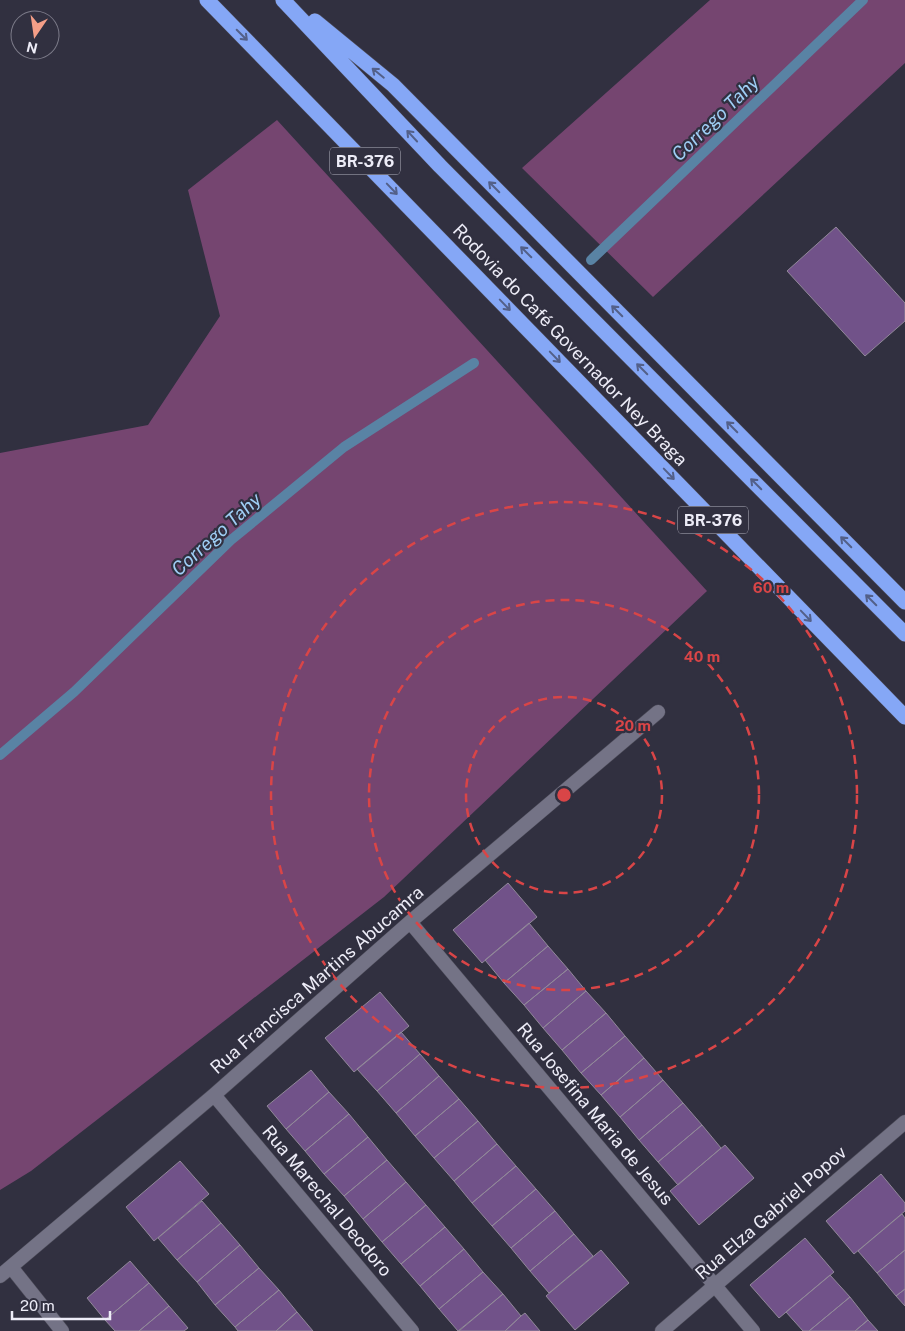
<svg xmlns="http://www.w3.org/2000/svg" width="905" height="1331" viewBox="0 0 905 1331" font-family="'Public Sans',sans-serif">
	<style>
		.green { fill: #754570 }
		.lines { fill: none; stroke-linecap: round; stroke-linejoin: round }
		.stream { stroke: #5983a4; stroke-width: 10 }
		.building { fill: #715289; stroke: #918899 }
		.minor-casing { stroke: #4c4b58; stroke-width: 15 }
		.motorway-casing { stroke: #4c4b58; stroke-width: 16 }
		.minor { stroke: #747386; stroke-width: 14 }
		.motorway { stroke: #85a7f6; stroke-width: 15 }
		.oneway { stroke: #536089 }
		.ring { fill: none; stroke: #d94547; stroke-width: 2.5; stroke-dasharray: 9 6 }
		.labels { text-anchor: middle; stroke-width: 4.5; stroke-linejoin: round; paint-order: stroke }
		.shield { fill: #313040; stroke: #b5b4c0; stroke-width: 1 }
		.shield-label { font-size: 16px; font-weight: bold; fill: #edecf7 }
		.street-label { font-size: 18px; fill: #edecf7; stroke: #313040 }
		.water-label { font-size: 19px; font-style: italic; fill: #9fcef5; stroke: #313040 }
		.centre { fill: #d94547; stroke: #313040; stroke-width: 2.5 }
		.ring-label { font-size: 15px; text-anchor: middle; font-weight: bold; fill: #d94547; stroke: #313040; stroke-width: 4.5; stroke-linejoin: round; paint-order: stroke }
	</style>
	<rect width="100%" height="100%" fill="#313040"/>
	<!-- green -->
	<path class="green" d="M710,0h195v63l-252,234 -131,-129z
		M277,120l430,471 -323,306 -353,274 -31,19v-737l148,-28 72,-109 -32,-126z"/>
	<g class="lines">
		<!-- stream -->
		<path class="stream" d="M591,260l272,-260
			M0,755l74,-63 157,-152 113,-93 130,-84"/>
	</g>
	<!-- building -->
	<path class="building" d="M836,227l69,76v18l-40,35 -78,-85z
		M508,883l29,34 -55,46 -29,-33z
		M529,923l19,23 -44,37 -19,-23z
		M548,946l20,23 -44,36 -20,-22z
		M568,969l18,22 -43,37 -19,-23z
		M586,991l20,22 -44,37 -19,-22z
		M380,992l29,34 -55,46 -29,-34z
		M606,1013l19,23 -44,37 -19,-23z
		M401,1032l19,22 -43,37 -20,-22z
		M625,1036l19,22 -43,37 -20,-22z
		M420,1054l19,22 -43,37 -19,-22z
		M644,1058l19,22 -43,37 -19,-22z
		M311,1070l18,22 -43,37 -19,-23z
		M439,1076l20,23 -44,37 -19,-23z
		M663,1080l20,23 -44,37 -19,-23z
		M329,1092l20,22 -44,37 -19,-22z
		M459,1099l19,22 -44,37 -19,-22z
		M683,1103l19,22 -44,37 -19,-22z
		M349,1114l19,23 -44,37 -19,-23z
		M478,1121l19,23 -43,37 -20,-23z
		M702,1125l19,23 -43,37 -20,-23z
		M368,1137l19,23 -43,36 -20,-22z
		M497,1144l19,22 -44,37 -18,-22z
		M725,1145l29,33 -55,47 -29,-34z
		M387,1160l19,22 -43,37 -19,-23z
		M180,1161l29,33 -55,47 -28,-34z
		M516,1166l20,23 -44,37 -20,-23z
		M881,1174l24,29v8l-51,43 -28,-33z
		M406,1182l20,23 -44,37 -19,-23z
		M536,1189l19,22 -44,37 -19,-22z
		M202,1201l19,22 -44,37 -19,-22z
		M426,1205l19,22 -44,37 -19,-22z
		M555,1211l19,23 -44,37 -19,-23z
		M902,1214l3,4v32l-28,23 -19,-22z
		M221,1223l19,22 -43,37 -20,-22z
		M445,1227l19,22 -44,37 -19,-22z
		M574,1234l19,22 -44,37 -19,-22z
		M805,1238l29,34 -55,46 -29,-33z
		M240,1245l19,23 -44,37 -18,-23z
		M464,1249l19,23 -44,37 -19,-23z
		M601,1250l28,33 -54,47 -29,-34z
		M905,1250v39l-9,7 -19,-23z
		M130,1261l19,22 -44,37 -18,-22z
		M259,1268l20,22 -44,37 -20,-22z
		M483,1272l20,22 -45,37 -19,-22z
		M830,1275l20,22 -41,34h-6l-17,-19z
		M149,1283l20,23 -30,25h-24l-10,-11z
		M905,1289v17l-9,-10z
		M279,1290l18,22 -21,19h-38l-3,-4z
		M503,1294l18,22 -16,15h-46z
		M850,1297l18,23 -13,11h-46z
		M169,1306l19,22 -4,3h-45z
		M297,1312l16,19h-37z
		M525,1313l15,18h-35l16,-15z
		M868,1320l10,11h-23z"/>
	<g class="lines">
		<!-- minor casing -->
		<g class="minor-casing">
			<path id="minor" d="M410,922l343,409
				M214,1095l198,236
				M11,1267l51,64
				M0,1276l214,-181 196,-173 248,-210
				M662,1331l243,-209"/>
		</g>
		<!-- motorway casing -->
		<g class="motorway-casing">
			<path id="motorway" d="M207,0l698,717
				M283,0l157,166 465,468
				M315,21l78,64 512,517"/>
		</g>
		<!-- minor -->
		<use href="#minor" class="minor"/>
		<!-- motorway -->
		<use href="#motorway" class="motorway"/>
	</g>
	<!-- one-way arrows -->
	<defs><path id="oneway-shaft" d="M-6 0H5M1.5-3L5.5 0L1.5 3" fill="none" stroke-width="1.6" stroke-linecap="round" stroke-linejoin="round" transform="scale(1.25)"/></defs>
	<g class="oneway">
		<use href="#oneway-shaft" transform="translate(242 35) rotate(45)"/>
		<use href="#oneway-shaft" transform="translate(378 73) rotate(-141)"/>
		<use href="#oneway-shaft" transform="translate(412 136) rotate(-133)"/>
		<use href="#oneway-shaft" transform="translate(494 187) rotate(-135)"/>
		<use href="#oneway-shaft" transform="translate(392 189) rotate(46)"/>
		<use href="#oneway-shaft" transform="translate(526 252) rotate(-135)"/>
		<use href="#oneway-shaft" transform="translate(505 305) rotate(46)"/>
		<use href="#oneway-shaft" transform="translate(617 311) rotate(-135)"/>
		<use href="#oneway-shaft" transform="translate(555 357) rotate(46)"/>
		<use href="#oneway-shaft" transform="translate(642 369) rotate(-135)"/>
		<use href="#oneway-shaft" transform="translate(732 427) rotate(-135)"/>
		<use href="#oneway-shaft" transform="translate(669 474) rotate(46)"/>
		<use href="#oneway-shaft" transform="translate(756 484) rotate(-135)"/>
		<use href="#oneway-shaft" transform="translate(846 542) rotate(-135)"/>
		<use href="#oneway-shaft" transform="translate(871 600) rotate(-135)"/>
		<use href="#oneway-shaft" transform="translate(806 616) rotate(46)"/>
	</g>
	<!-- distance rings -->
	<g class="ring">
		<circle cx="564" cy="795" r="98"/>
		<circle cx="564" cy="795" r="195"/>
		<circle cx="564" cy="795" r="293"/>
	</g>
	<g class="labels">
		<!-- shield labels -->
		<g class="shield">
			<rect x="330" y="147.5" width="70" height="27" rx="4"/>
			<rect x="678" y="506.5" width="70" height="27" rx="4"/>
		</g>
		<g class="shield-label">
			<text x="365" y="167">BR-376</text>
			<text x="713" y="526">BR-376</text>
		</g>
		<!-- street labels -->
		<g class="street-label">
			<text transform="translate(570 345) rotate(46)" y="6">Rodovia do Café Governador Ney Braga</text>
			<text transform="translate(317 980) rotate(-41)" y="6">Rua Francisca Martins Abucamra</text>
			<text transform="translate(595 1114) rotate(50)" y="6">Rua Josefina Maria de Jesus</text>
			<text transform="translate(327 1201) rotate(50)" y="6">Rua Marechal Deodoro</text>
			<text transform="translate(771 1213) rotate(-41)" y="6">Rua Elza Gabriel Popov</text>
		</g>
		<!-- water labels -->
		<g class="water-label">
			<text transform="translate(715 118) rotate(-44)" y="7">Corrego Tahy</text>
			<text transform="translate(216 534) rotate(-42)" y="7">Corrego Tahy</text>
		</g>
	</g>
	<circle cx="564" cy="795" r="8" class="centre"/>
	<g class="ring-label">
		<text x="771" y="593">60 m</text>
		<text x="702" y="662">40 m</text>
		<text x="633" y="731">20 m</text>
	</g>
	<!-- north arrow -->
	<g transform="translate(35 35) rotate(193)"><circle r="24" fill="#313040" stroke="#7c7b89"/>
	<path d="M0-4L9 19L0 12L-9 19Z" fill="#f49e87"/>
	<text y="-8" font-size="14" font-weight="bold" text-anchor="middle" fill="#edecf7">N</text>
	</g>
	<!-- scale -->
	<path d="M12 1311v8h98v-8" fill="none" stroke="#edecf7" stroke-width="2.5"/>
	<text x="20" y="1311" font-size="15" fill="#edecf7" stroke="#313040" stroke-width="4" paint-order="stroke">20 m</text>
</svg>
